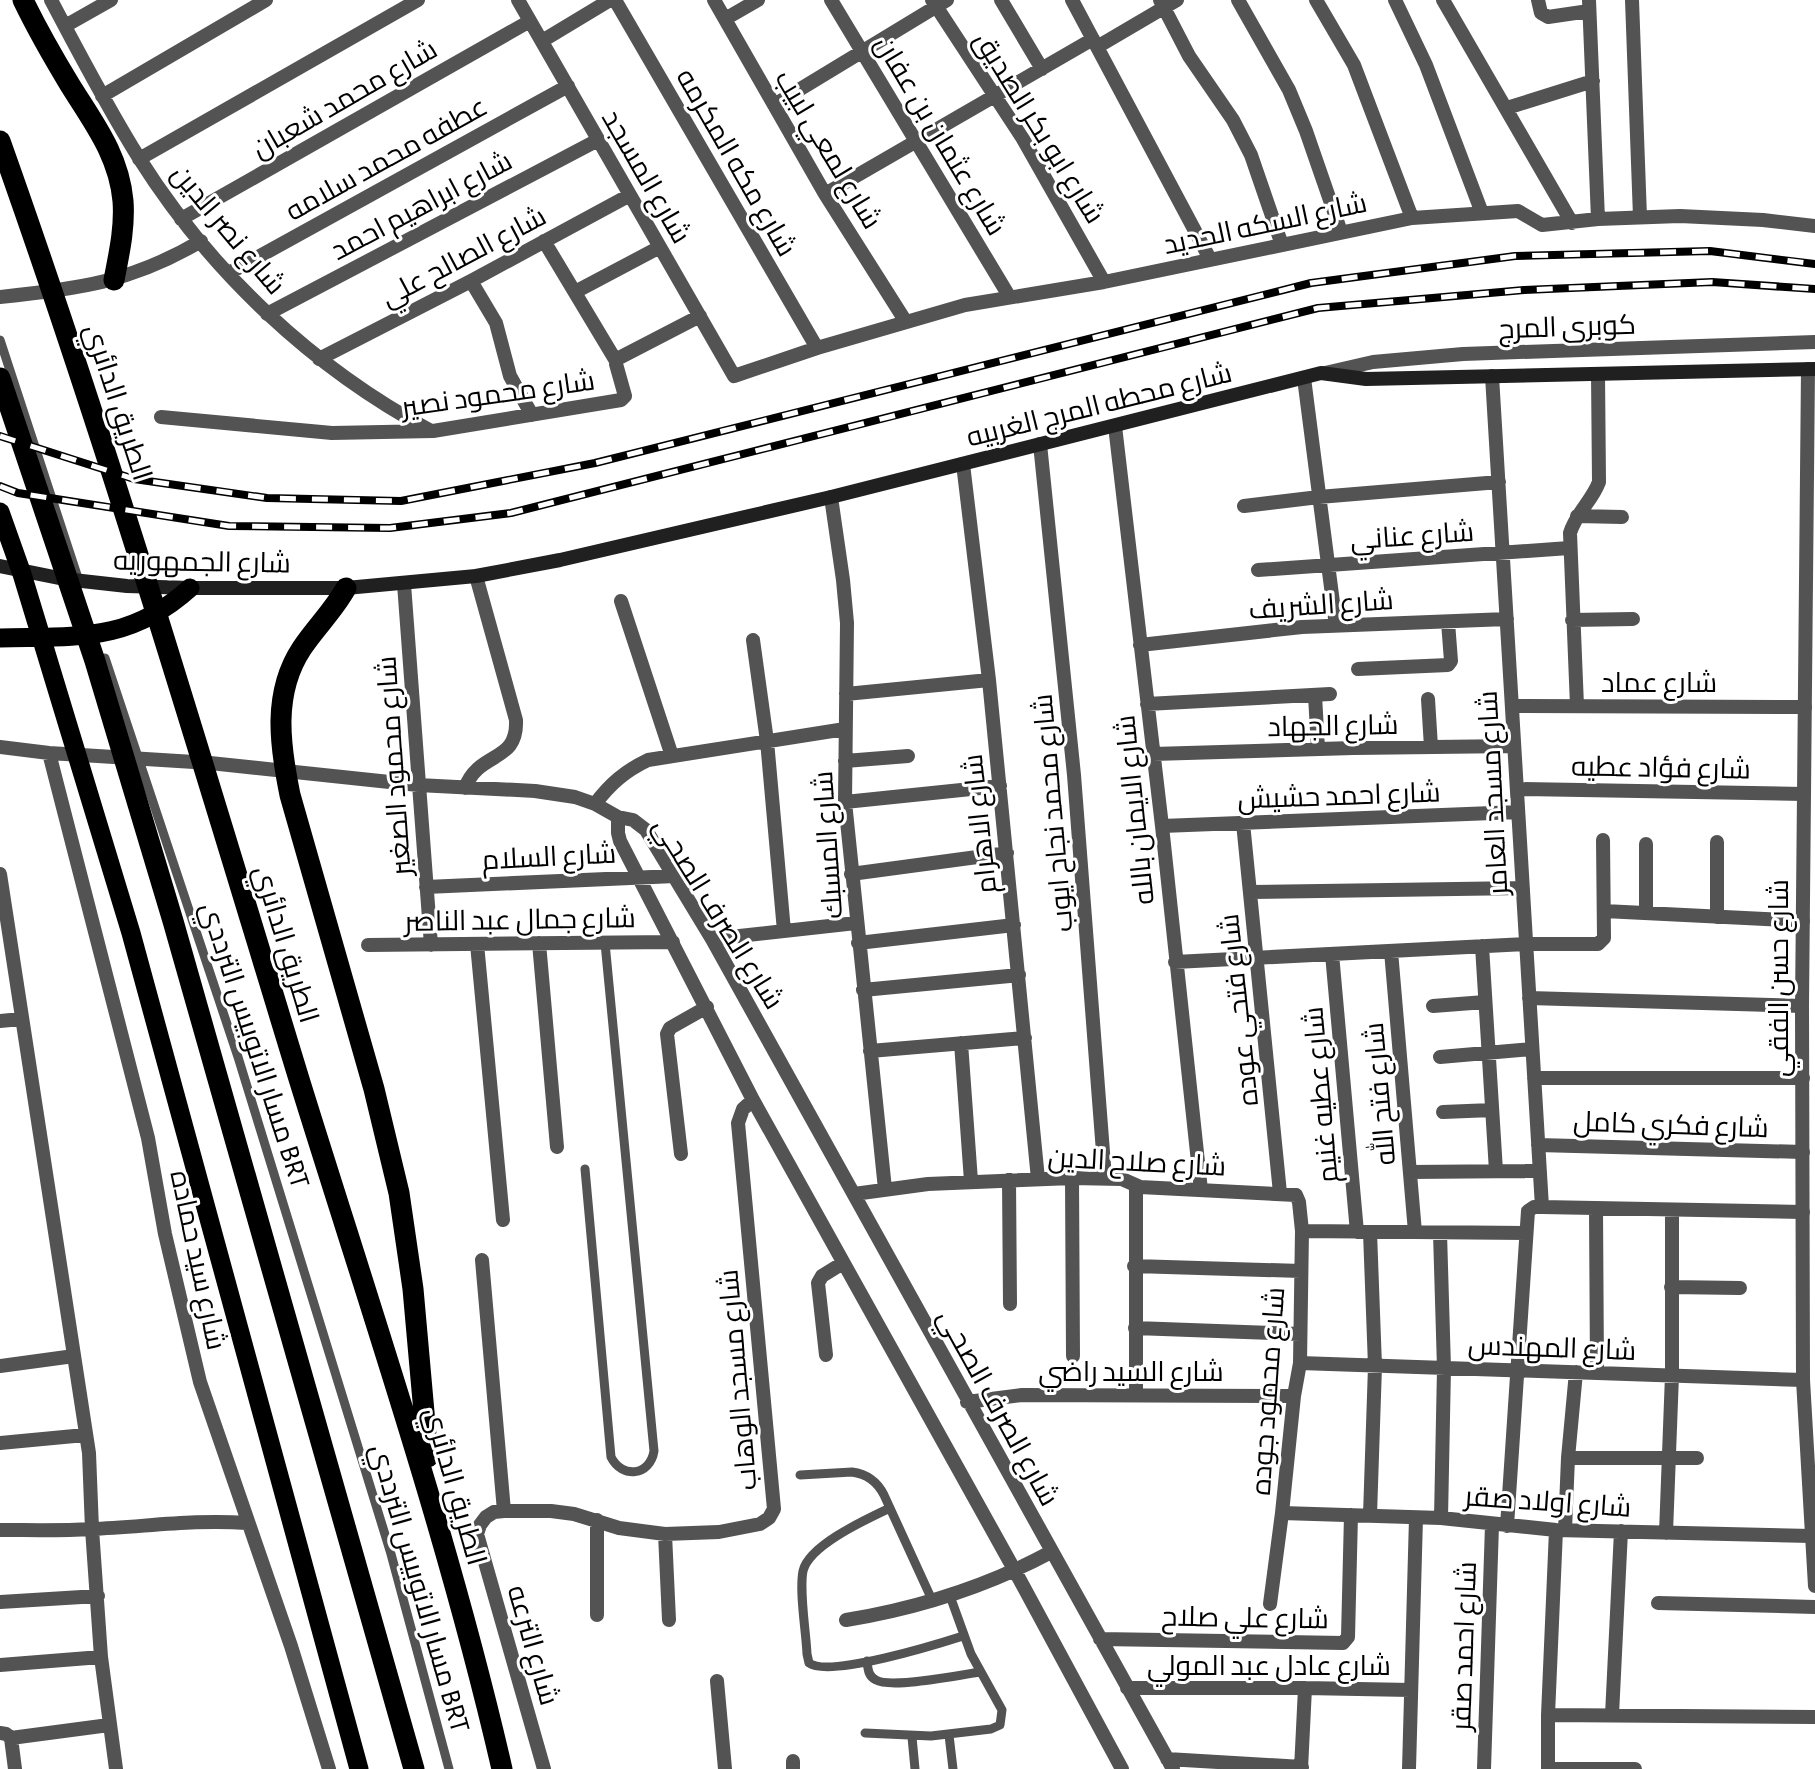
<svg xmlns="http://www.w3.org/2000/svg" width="1815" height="1769" viewBox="0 0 1815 1769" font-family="'Alegreya Sans',Cairo,sans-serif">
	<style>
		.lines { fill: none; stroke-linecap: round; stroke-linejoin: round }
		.service { stroke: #535353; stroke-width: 9 }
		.minor { stroke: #535353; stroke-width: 14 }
		.tertiary { stroke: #535353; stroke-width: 14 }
		.secondary { stroke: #202020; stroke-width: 14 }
		.trunk { stroke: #000; stroke-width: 19 }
		.motorway { stroke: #000; stroke-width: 21 }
		.rail-casing { stroke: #000; stroke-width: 8 }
		.rail { stroke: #fff; stroke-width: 5; stroke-dasharray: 16; stroke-linecap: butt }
		.labels { text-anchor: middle; stroke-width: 6; stroke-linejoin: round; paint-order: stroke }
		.street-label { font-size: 28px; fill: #000; stroke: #fff }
	</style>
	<rect width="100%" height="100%" fill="#fff"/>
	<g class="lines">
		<!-- service -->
		<path class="service" d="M0,340l77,235
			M105,658l133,399 153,497 58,215
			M585,1169l26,288c11,22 39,19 43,-6l-49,-508
			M800,1475l52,-3c15,2 25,9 32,23l49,107
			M890,1508c-23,11 -81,37 -87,63 -4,21 3,60 4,83l2,9c20,15 129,-19 154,-27
			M867,1661c1,8 1,15 9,19 15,9 84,-5 104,-8
			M865,1733l66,3 60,-7 9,-4 2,-15 -31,-56 -21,-58
			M949,1735l4,34
			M912,1737l3,32"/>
		<!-- minor -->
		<path class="minor" d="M51,0c28,53 56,107 88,158 72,114 174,210 292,273
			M518,0l216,376 83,-28 148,-43 139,-23 308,-64 106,-7 24,14 56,-6 82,-3 83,4 52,6
			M615,0l202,348
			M714,0l111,194 81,128
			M831,0l178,296
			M932,0l91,139 81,143
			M1001,0l41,69
			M1072,0l138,259
			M1160,0l29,56 44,64 18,35 31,90
			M1238,0l51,90 17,41 35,101
			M1316,0l38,65 58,153
			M1395,0l31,65 56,148
			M1443,0l129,223
			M1538,0l3,13 7,4 41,-6
			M1589,0l9,219
			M1632,0l8,217
			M725,19l33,-19
			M65,26l46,-26
			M542,41l68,-41
			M1097,47l80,-47
			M102,96l164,-96
			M774,105l173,-105
			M1507,108l86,-27
			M139,159l279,-159
			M825,194l268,-155
			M181,219l349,-198
			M544,241l72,120
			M229,273l339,-187
			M471,281l25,42 14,53 22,39
			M575,292l85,-45
			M0,297c78,-8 132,-15 201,-56
			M267,314l331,-174
			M319,359l152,-78 159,-86
			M1325,373l48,-11 90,-8 352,-12
			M1492,376l50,831
			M1304,378l32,248
			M161,417l171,16 101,-2 188,-31 4,-4 -9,-32 1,-5 83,-43
			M1115,426l47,400 39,364
			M1040,444l34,331 31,403
			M963,464l26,216 49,499
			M831,497l12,83 4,43 -2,179 40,387
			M1244,506l75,-9 180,-15
			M1577,516l45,1
			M1258,570l311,-22
			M404,584l27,361
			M621,601l51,155
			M1572,620l61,-1
			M753,640l14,101 17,190
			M1140,645l162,-18 205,-8
			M1358,669l90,-4 3,-4 -3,-39
			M846,694l143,-14
			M1315,695l3,54
			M1428,699l3,48
			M1147,704l183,-10
			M1512,706l293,1
			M1577,706l-7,-173c6,-20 22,-32 29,-51l-1,-108
			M0,747l49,6 161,10 208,22 117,6 40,6 20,7 23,13 15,3 13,10 66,109 461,830
			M49,753l99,385 17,96 35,148 91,264 38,123
			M1153,754l200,-6 161,-2
			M845,761l63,-5
			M465,788c14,-38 53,-24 51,-68l-40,-144
			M1517,789l287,5
			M845,802l155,-16
			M595,804c15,-20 30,-33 53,-44l197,-31
			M618,817v16l2,8 133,259 262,471 107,198
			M1243,823l37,370
			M1162,826l356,-14
			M1646,844v69
			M0,874l89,579 3,76 9,128 15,112
			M851,874l156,-21
			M426,887l249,-11
			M1251,892l272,-4
			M1604,911l199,10
			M1717,917v-75
			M712,939l144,-16
			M539,943l18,204
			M858,943l156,-18
			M477,944l26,276
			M368,945l305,-3
			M1482,946l14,225
			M1391,951l24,281
			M1332,954l25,278
			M1175,962l351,-18h72l6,-6 -1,-98
			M863,990l156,-15
			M1529,998l273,8
			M1433,1006l52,-4
			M0,1021l21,-2
			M961,1043l10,138
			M870,1051l155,-13
			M1440,1057l92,-8
			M1534,1078h269
			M1443,1112l49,-2
			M1538,1145l265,7
			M681,1154l-14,-120 3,-6 37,-21
			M1410,1172l130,-1
			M1072,1178l1,178
			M1009,1180l1,124
			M854,1194l74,-10 144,-6 50,1 18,8 156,8 3,7 3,29 -2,132 -6,33 -12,117 -12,91
			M1596,1208l1,164
			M1302,1231l224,2
			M1370,1232l5,134 -5,149
			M1440,1233l4,135 -3,150
			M482,1260l22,251
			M1134,1266l167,5
			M1671,1287l69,1
			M1135,1328l165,6
			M826,1355l-8,-72 4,-7 21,-13
			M1300,1363l503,17
			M0,1366l74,-10
			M1136,1395v-209
			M967,1402l55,-7 272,1
			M0,1443l85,-8
			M1568,1458h129
			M1282,1513l159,5 115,12 255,6
			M1507,1526l21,-315 6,-4h8l261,5
			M0,1530c30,0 61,1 91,-1 53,-2 104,-10 156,-6
			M1565,1530l3,-72 8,-86
			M1666,1533l6,-158v-165
			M665,1534l4,86
			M0,1602l98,-6
			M1658,1603l157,4
			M597,1615v-95
			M846,1620c73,-12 140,-33 205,-68
			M1100,1639l243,4 5,-6 3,-122
			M0,1665l101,-8
			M717,1681l8,88
			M1127,1688h178l106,2
			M1548,1715l267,2
			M1612,1715l9,-184
			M0,1733l6,1 5,4 4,31
			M11,1738l98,-13
			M1167,1759l135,8
			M793,1761v8
			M544,1769l-67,-235 3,-9 6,-8 8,-5 10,-1h47l23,3 45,14 46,6 54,-2 41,-8 9,-6 5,-9 -36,-386 5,-14 10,-9
			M1301,1769l4,-81
			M1409,1769l7,-251
			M1484,1769l8,-244
			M1548,1769v-54l8,-185
			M1548,1769h87"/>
		<!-- tertiary -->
		<path class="tertiary" d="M1808,369l-6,637 1,374 12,206"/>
		<!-- secondary -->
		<path class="secondary" d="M0,566l64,13 63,7 63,2h156l130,-12 84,-16 271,-63 490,-124 45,6 449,-10"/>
		<!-- trunk -->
		<path class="trunk" d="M0,512l22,62 109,359 228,836
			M0,638c76,-2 129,5 190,-50"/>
		<!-- motorway -->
		<path class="motorway" d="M23,0c14,29 30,57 47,85 23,37 49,70 53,116 2,27 -4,53 -9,79
			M0,141c110,309 203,624 299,938 71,229 149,456 203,690
			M0,378l95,283 78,260 241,848
			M346,588c-12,22 -30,39 -44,60 -30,45 -22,98 -12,147l84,294 25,104 14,96 15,168"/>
		<!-- rail casing -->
		<g class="rail-casing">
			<path id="rail" d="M0,436l134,43 133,19 134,3 194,-38 716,-180 204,-27 195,-5 105,13
				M0,486l18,7 211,33 161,2 121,-15 807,-205 206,-18 188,-8 103,7"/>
		</g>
		<!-- rail -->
		<use href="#rail" class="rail"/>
	</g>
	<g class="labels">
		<!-- street labels -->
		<g class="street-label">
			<text transform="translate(344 98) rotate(-30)" y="10">شارع محمد شعبان</text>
			<text transform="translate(1040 127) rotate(58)" y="10">شارع ابو بكر الصديق</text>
			<text transform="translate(941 135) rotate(59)" y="10">شارع عثمان بن عفان</text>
			<text transform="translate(829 149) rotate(59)" y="10">شارع لمعي لبيب</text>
			<text transform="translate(386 158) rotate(-29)" y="10">عطفه محمد سلامه</text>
			<text transform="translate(737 162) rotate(60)" y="10">شارع مكه المكرمه</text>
			<text transform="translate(647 176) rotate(60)" y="10">شارع المسجد</text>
			<text transform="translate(421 205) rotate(-28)" y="10">شارع ابراهيم احمد</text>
			<text transform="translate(1265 223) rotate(-12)" y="10">شارع السكه الحديد</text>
			<text transform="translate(229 229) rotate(50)" y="10">شارع نصر الدين</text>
			<text transform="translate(463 256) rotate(-28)" y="10">شارع الصالح علي</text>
			<text transform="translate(1567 326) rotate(-2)" y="10">كوبرى المرج</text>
			<text transform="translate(498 393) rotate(-8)" y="10">شارع محمود نصير</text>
			<text transform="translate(119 402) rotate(72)" y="10">الطريق الدائري</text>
			<text transform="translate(1099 404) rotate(-14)" y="10">شارع محطه المرج الغربيه</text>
			<text transform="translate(1412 535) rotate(-4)" y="10">شارع عناني</text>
			<text transform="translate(202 561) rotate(1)" y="10">شارع الجمهوريه</text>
			<text transform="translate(1321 604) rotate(-4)" y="10">شارع الشريف</text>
			<text x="1659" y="692">شارع عماد</text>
			<text transform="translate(1333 725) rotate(-1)" y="10">شارع الجهاد</text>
			<text transform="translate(393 766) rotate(-94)" y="10">شارع محمود الصغير</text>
			<text transform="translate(1661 767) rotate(1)" y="10">شارع فؤاد عطيه</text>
			<text transform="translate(1492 793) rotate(-93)" y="10">شارع مسجد العامر</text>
			<text transform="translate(1339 795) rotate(-2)" y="10">شارع احمد حشيش</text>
			<text transform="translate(1134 810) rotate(-96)" y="10">شارع الايمان بالله</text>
			<text transform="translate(1052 813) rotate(-95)" y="10">شارع محمد نجاح ايوب</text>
			<text transform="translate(979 824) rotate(-96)" y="10">شارع الاهرام</text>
			<text transform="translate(827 845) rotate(-94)" y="10">شارع المسبك</text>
			<text transform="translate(549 856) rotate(-3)" y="10">شارع السلام</text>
			<text transform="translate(719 913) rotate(58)" y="10">شارع الصرف الصحي</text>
			<text transform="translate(520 919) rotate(-1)" y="10">شارع جمال عبد الناصر</text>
			<text transform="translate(287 944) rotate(73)" y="10">الطريق الدائري</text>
			<text transform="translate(1778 978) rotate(-90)" y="10">شارع حسن الفقي</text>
			<text transform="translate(1238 1010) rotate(-96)" y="10">شارع فتحي عوده</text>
			<text transform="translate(256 1045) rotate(72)" y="10">مسار الاتوبيس الترددي BRT</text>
			<text transform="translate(1379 1094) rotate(-95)" y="10">شارع فتح الله</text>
			<text transform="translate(1320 1095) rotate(-95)" y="10">شارع عطيه غنيم</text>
			<text transform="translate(1671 1124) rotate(2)" y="10">شارع فكري كامل</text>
			<text transform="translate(1137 1161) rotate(3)" y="10">شارع صلاح الدين</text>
			<text transform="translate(199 1260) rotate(78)" y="10">شارع سيد حماده</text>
			<text transform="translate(1552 1347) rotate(2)" y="10">شارع المهندس</text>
			<text x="1131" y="1381">شارع السيد راضي</text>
			<text transform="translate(737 1380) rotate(-95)" y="10">شارع مسجد الوهاب</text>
			<text transform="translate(1267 1391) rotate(-86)" y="10">شارع محمود جوده</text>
			<text transform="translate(999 1407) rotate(61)" y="10">شارع الصرف الصحي</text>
			<text transform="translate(456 1486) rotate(74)" y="10">الطريق الدائري</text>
			<text transform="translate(1548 1501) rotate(4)" y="10">شارع اولاد صقر</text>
			<text transform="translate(421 1588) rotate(74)" y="10">مسار الاتوبيس الترددي BRT</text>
			<text transform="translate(1245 1617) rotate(1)" y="10">شارع علي صلاح</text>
			<text transform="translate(534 1645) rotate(74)" y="10">شارع الترعه</text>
			<text transform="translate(1463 1646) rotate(-88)" y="10">شارع احمد صقر</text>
			<text x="1269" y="1675">شارع عادل عبد المولي</text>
		</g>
	</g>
</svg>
